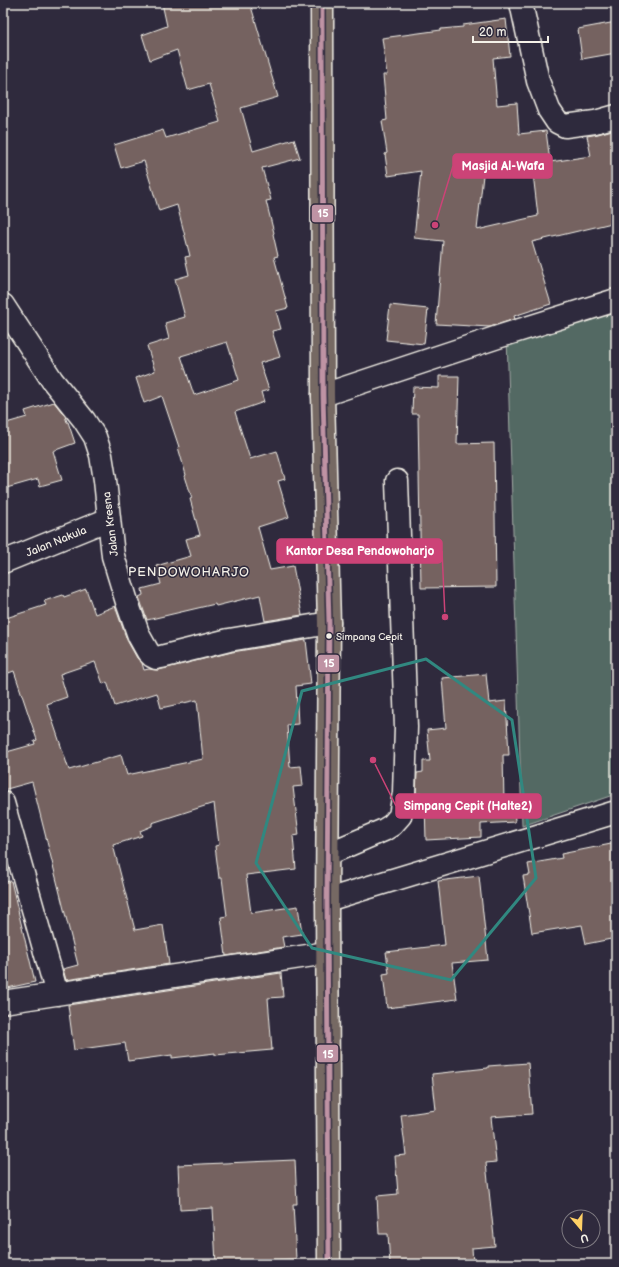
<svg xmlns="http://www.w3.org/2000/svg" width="619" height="1267" viewBox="0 0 619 1267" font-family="'Balsamiq Sans',sans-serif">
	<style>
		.green { fill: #536964; stroke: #a4ada6 }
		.building { fill: #746261; stroke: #f4f1e8; fill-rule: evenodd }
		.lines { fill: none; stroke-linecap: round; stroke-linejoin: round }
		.minor-casing { stroke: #f4f1e8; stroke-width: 25 }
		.major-casing { stroke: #f4f1e8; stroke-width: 25 }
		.minor { stroke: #2f2a3d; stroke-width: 22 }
		.major { stroke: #766964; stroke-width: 22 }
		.bus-1-casing { stroke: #2f2a3d; stroke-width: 8 }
		.bus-1 { stroke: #bf93a4; stroke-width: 5 }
		.marked { fill: none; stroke: #318880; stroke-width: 3; stroke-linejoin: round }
		.bus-dot { fill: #f4f1e8; stroke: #2f2a3d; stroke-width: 1.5 }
		.labels { text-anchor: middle; stroke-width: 3; stroke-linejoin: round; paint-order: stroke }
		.bus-label { font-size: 10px; fill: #f4f1e8; stroke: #2f2a3d; text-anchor: start }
		.street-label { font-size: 11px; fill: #f4f1e8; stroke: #2f2a3d }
		.quarter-label { font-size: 13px; letter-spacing: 1px; fill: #f4f1e8; stroke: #2f2a3d }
		.leader { fill: none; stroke: #cc4377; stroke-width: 1.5 }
		.callout-dot { fill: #cc4377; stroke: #2f2a3d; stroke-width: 1.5 }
		.callout { fill: #cc4377; stroke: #cc4377; stroke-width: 1.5 }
		.callout-label { font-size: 12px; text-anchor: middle; font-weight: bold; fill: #fff }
		.line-badge { stroke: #2f2a3d; stroke-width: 1.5 }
		.badge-label { font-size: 11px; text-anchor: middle; font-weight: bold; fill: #fff }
	</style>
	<rect width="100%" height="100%" fill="#2f2a3d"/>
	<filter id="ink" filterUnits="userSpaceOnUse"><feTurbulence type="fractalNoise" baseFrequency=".025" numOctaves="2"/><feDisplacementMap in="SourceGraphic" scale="8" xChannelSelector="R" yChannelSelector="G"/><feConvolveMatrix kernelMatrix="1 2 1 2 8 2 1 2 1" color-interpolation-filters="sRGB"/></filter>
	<g filter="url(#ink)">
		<!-- green -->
		<path class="green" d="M616,305v489l-94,32 -15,-490z"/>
		<!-- building -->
		<path class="building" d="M162,3h88l28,94 -37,11 12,43 41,-12 6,19 -38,10 9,32 -5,1 8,32 -1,1 5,22 -4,1 14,51 -12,3 5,18 -9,2 8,26 -20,6 9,27 -8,2 3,10 -29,10 15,47 27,-8 8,28 -7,2 11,36 -31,10 12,43 23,-4 9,49 -37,6 -5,-26 -44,11 -1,-2 -68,16 -8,-23 4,-2 -1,-6 19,-5 -5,-18 35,-10 -5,-17 14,-4 -10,-36 2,-1 -7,-22 1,-1 -8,-28h1l-17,-51 -18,7 -8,-25 19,-7 -8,-25 22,-7 -4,-16 20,-6 -10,-38 14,-4 -4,-18 5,-1 -13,-51 -18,6 -15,-50 -23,7 -7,-23 49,-15 3,8 54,-16 -11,-38 -21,6 -11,-40 -27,10 -8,-25 25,-9zM227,342l12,38 -45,15 -13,-39z
			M506,19l4,37 -17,2 4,47 20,-2 2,31 27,-3 4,31 41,-6 -4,-20 11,-2 18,-5v93l-84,20 19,62 -37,12 1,3 -25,8 -54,-3 7,-83 -29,-3 7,-67 -33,5 -3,-22 2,-1 -5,-32 5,-1 -4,-45h4l-5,-37 59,-8v-1l22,-2v-2zM532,165l6,51 -61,14 7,-64z
			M616,22v31l-34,6 -4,-30z
			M390,305l38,4 -4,35 -38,-4z
			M439,376h20l-2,68 37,-1 2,144 -75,1 -3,-174h-6l1,-27 26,1z
			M54,402l11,14 2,6h1l7,21 -22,8 9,29 -22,6 -2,-7 -35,10v-65l24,-7 -2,-6z
			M86,589l9,25 20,-8 12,34 10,18 5,5 2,7 5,-1 9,1 74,-18 74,-12 5,44 -15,2 2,38 -11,1 3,42 11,-1 2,20 -10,1 6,48 -6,1 3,33 -50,6 5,38 47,-7 4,28 -20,3 2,10 -58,9 -5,-39 6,-1 -5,-38h-3l-4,-32 4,-1 -5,-42 -62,20v3l-12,5 2,5 -29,9 22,85 28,-5 6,39 -103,16 -3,-11 15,-4 -46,-183 -29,8v-37l32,-9 -1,-3 3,-1 -23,-69 -11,4v-56l43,-14 -2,-4 19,-6 1,2zM95,662l8,22 4,-2 8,24 42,-13 4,15 36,-8 6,59 -76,16 -6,-20 -52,15 -22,-66 20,-7 -7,-23z
			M486,674l3,29 17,-2 3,54h-6l1,47h10l1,20 -34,2v13l-55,3 -1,-36h-2v-10h-7l1,-21 6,-1v-11h7l-3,-31 19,-2 -4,-50z
			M616,843v95l-30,6 -4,-19 -50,8 -9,-57 7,-1 -2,-11 34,-6 -1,-4z
			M479,876l9,84 -36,3 5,36 -70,9 -4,-34 6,-1 -3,-21 59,-7 -7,-64z
			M11,881l24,101 -32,7v-107z
			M281,973l2,24 -15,1 4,52 -57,5v-2l-43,5v-3l-44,6 -3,-18 -51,7 -6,-45z
			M528,1063l4,51 -41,3 5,45 -10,1 9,83 -23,2 1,16h-83l-2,-30h-9l-2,-38 21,-2 -3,-38 11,-1 -5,-40 35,-5 -4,-36 56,-6v-2z
			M295,1160l2,44h-4l3,55 -23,1 1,4h-58l-3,-56 -33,2 -2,-45z"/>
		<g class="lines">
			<!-- minor casing -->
			<g class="minor-casing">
				<path id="minor" d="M521,3l17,78 11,29 8,12 8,4 30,-4 21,-6
					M3,305l49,75 32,40 11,17 6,18 4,25 8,76 14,46 12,34 9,16 4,4 4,2 5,-1 68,-17 100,-17
					M323,395l178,-59 115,-36
					M3,562l106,-43
					M3,803l54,191
					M328,854l56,-24 8,-5 8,-9 4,-23 2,-66 -9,-246
					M327,900l289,-88
					M3,1002l324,-49"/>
			</g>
			<!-- major casing -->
			<g class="major-casing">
				<path id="major" d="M322,3l1,392 6,228 -2,277 2,364"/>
			</g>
			<!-- minor -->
			<use href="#minor" class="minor"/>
			<!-- major -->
			<use href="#major" class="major"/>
			<!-- bus-1 casing -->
			<g class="bus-1-casing">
				<path id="bus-1" d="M322,3l1,392 6,228 -2,277 2,364"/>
			</g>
			<!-- bus-1 -->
			<use href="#bus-1" class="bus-1"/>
		</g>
	</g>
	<!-- marked area -->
	<path class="marked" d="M426,659l86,61 24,158 -85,102 -139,-32 -56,-85 46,-172z"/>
	<!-- markers -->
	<circle class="bus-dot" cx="329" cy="636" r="3.5"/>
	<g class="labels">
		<!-- bus labels -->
		<g class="bus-label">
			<text x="336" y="640">Simpang Cepit</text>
		</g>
		<!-- street labels -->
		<g class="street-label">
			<text transform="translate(110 524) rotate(-97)" y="4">Jalan Kresna</text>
			<text transform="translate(56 541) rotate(-22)" y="4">Jalan Nakula</text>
		</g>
		<!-- quarter labels -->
		<g class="quarter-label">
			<text x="189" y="576">PENDOWOHARJO</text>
		</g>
	</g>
	<!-- callouts -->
	<path class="leader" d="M435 225L453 166M445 617L442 551M373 760L396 806"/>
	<g class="callout-dot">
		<circle cx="435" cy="225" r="4"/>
		<circle cx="445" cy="617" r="4"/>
		<circle cx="373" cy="760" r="4"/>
	</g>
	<g class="callout">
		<rect x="453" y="154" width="99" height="24" rx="4"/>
		<rect x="277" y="539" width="165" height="24" rx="4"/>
		<rect x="396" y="794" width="145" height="24" rx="4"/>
	</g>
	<g class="callout-label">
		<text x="503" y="170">Masjid Al-Wafa</text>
		<text x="360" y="555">Kantor Desa Pendowoharjo</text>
		<text x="468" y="810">Simpang Cepit (Halte2)</text>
	</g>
	<g class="line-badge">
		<rect x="311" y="204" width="23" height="19" rx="4" fill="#bf93a4"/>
		<rect x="317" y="654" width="23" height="19" rx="4" fill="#bf93a4"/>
		<rect x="316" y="1044" width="23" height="19" rx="4" fill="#bf93a4"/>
	</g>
	<g class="badge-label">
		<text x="323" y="217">15</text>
		<text x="329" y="667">15</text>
		<text x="328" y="1058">15</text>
	</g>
	<!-- margin -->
	<rect width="619" height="1267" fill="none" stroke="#2f2a3d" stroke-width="16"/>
	<rect x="8" y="8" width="603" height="1251" fill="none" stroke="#f4f1e8" stroke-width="1.5" filter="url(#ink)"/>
	<!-- north arrow -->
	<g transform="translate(581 1229) rotate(161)"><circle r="19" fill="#2f2a3d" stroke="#7e7a81"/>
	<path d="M0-3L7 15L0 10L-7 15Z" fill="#ffd166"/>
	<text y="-6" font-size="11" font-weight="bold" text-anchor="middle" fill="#f4f1e8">U</text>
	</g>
	<!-- scale -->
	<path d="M473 36v6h75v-6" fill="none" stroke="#f4f1e8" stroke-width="2"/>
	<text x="479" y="36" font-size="12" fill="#f4f1e8" stroke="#2f2a3d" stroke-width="3" paint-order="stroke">20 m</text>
</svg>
